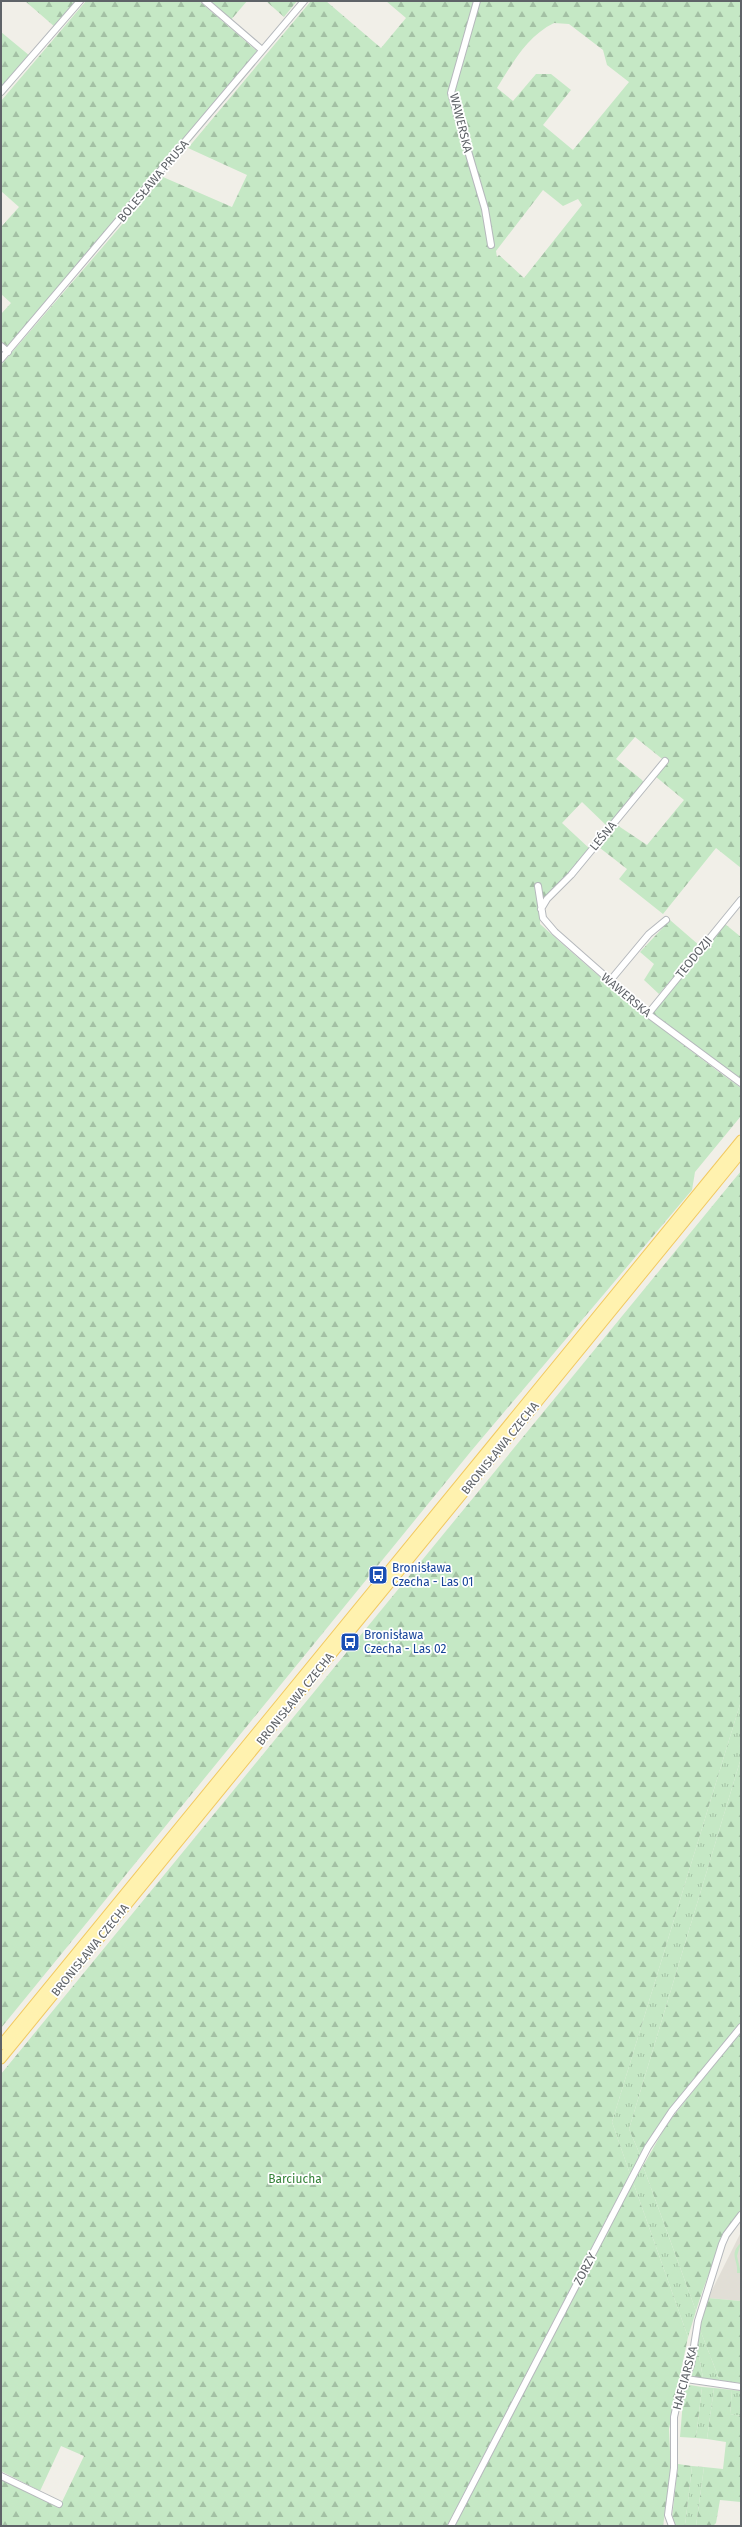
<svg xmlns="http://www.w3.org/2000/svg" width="742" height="2527" viewBox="0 0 742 2527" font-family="'Fira Sans',sans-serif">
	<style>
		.education { fill: #e1ded6 }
		.grass { fill: url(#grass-tufts) }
		.forest { fill: url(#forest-firs); fill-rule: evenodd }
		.park { fill: #c5e8c5 }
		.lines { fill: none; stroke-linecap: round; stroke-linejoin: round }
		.minor-casing { stroke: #b5b8bc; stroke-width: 8 }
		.primary-casing { stroke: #f2c960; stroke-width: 11 }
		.minor { stroke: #fff; stroke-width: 6 }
		.primary { stroke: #fff2af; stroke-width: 9 }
		.labels { text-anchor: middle; stroke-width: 3.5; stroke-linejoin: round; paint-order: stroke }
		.street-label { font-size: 12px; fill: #5f6368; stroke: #fff }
		.transit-label { font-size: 12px; fill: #164399; stroke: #fff; text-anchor: start }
		.park-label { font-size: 12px; fill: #348238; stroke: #fff }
	</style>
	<defs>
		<pattern id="grass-tufts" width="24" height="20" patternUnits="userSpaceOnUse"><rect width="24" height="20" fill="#c5e8c5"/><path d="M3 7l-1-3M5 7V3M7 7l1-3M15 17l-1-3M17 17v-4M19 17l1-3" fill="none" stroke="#a3c0a4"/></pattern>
		<pattern id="forest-firs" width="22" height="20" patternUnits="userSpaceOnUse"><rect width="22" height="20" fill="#c5e8c5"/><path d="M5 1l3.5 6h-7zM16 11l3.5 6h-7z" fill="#a3c0a4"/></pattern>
	</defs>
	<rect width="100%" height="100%" fill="#f1efe8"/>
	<!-- education -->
	<path class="education" d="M741,2232v69l-33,-3z"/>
	<!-- grass -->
	<path class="grass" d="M741,1701v57l-112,371 12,28 -11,17 -18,-52z
		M643,2166l53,145 -8,26 -55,-155z
		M699,2327l21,54 -17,-3 -4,-22h-5z
		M702,2387l12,1 -7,51 -11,-1z
		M732,2390l9,1v25l-11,-2z
		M692,2466l12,1 -8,59h-11z"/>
	<!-- forest -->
	<path class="forest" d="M25,1h52l-22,26z
		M86,1h113l58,50 -249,296 -7,-6v-27l10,-11 -10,-9v-67l18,-20 -18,-16v-90z
		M207,1h40l-17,20z
		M266,1h31l-13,16z
		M311,1h15l55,47 25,-30 -20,-17h355v867l-25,-20 -53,66 -44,-35 8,-10 -27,-21 17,-23 30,20 37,-45 -29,-24 11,-14 -31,-25 -19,22 26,21 2,4 -36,43 -26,-25 -20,21 28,26 -50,63v12c64,58 130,113 201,164v28l-46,56 -3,18 -220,260 -471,578v-1663l162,-188 69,30 15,-32 -59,-27zM554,23l15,1 34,26 4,15 22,17 -56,68 -30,-25 28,-35 -20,-16h-15l-23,27 -16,-13c15,-24 30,-52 57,-65zM543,190l20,16 15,-7 4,6 -58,73 -25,-23 -2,2 -1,-6z
		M1,32l29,24 -29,33z
		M670,920l30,26 -41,48 -15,-14 10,-16 -14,-12z
		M725,924l16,13v144l-89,-68z
		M741,1171v530l-129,421 18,52 -183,352h-446v-47l58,29 25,-52 -23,-10 -21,45 -39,-20v-397z
		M741,1758v264l-76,95 -24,40 -12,-28z
		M741,2031v183c-21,30 -34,61 -45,97l-53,-145 24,-42z
		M633,2182l55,155 -19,92 2,45 -8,52h-208z
		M708,2298l33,3v82l-21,-2 -21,-54z
		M694,2356h5l4,22 -12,-1z
		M690,2385l12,2 -6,51 -16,-1 4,-49z
		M714,2388l18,2 -2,24 11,2v86l-21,-2 -4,23 -3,3h-17l8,-59 19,2 3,-27 -19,-3z
		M678,2464l14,2 -7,60h-10l-3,-8z"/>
	<!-- park -->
	<path class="park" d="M741,2243l-4,13 4,17h-4c2,-12 -9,-19 4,-30z"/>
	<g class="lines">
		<!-- minor casing -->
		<g class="minor-casing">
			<path id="minor" d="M205,1l57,49
				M477,1l-26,92 34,116 6,36
				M1,92l79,-91
				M1,346l7,6
				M1,359l303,-358
				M538,886l5,32 12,14 93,82 93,69
				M541,909l6,-10 24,-24 94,-114
				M609,982l40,-48 17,-14
				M648,1014l93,-114
				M686,2379l55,8
				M1,2476l58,28
				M451,2526l197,-379 24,-36 69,-84
				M672,2526l-4,-11 6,-47v-51l5,-22 12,-30 7,-44 24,-77 4,-9 15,-20"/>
		</g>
		<!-- primary casing -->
		<g class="primary-casing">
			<path id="primary" d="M1,2045l740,-905
				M1,2059l740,-906"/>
		</g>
		<!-- minor -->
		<use href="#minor" class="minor"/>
		<!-- primary -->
		<use href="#primary" class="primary"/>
	</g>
	<!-- icons -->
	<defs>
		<g id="bus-square" transform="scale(1)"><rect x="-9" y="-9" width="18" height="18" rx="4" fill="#1a4fb4" stroke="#fff"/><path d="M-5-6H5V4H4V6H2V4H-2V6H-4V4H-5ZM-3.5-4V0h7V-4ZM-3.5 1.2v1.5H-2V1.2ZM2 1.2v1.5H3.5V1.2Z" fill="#fff"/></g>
	</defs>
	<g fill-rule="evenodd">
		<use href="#bus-square" x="378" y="1575"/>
		<use href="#bus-square" x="350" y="1642"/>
	</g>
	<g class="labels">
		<!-- street labels -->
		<g class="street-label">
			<text transform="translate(461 123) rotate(76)" y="4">WAWERSKA</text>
			<text transform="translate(153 181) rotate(-50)" y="4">BOLESŁAWA PRUSA</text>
			<text transform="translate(603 836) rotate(-50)" y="4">LEŚNA</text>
			<text transform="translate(694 957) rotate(-51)" y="4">TEODOZJI</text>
			<text transform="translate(626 995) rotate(40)" y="4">WAWERSKA</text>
			<text transform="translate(500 1448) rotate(-51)" y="4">BRONISŁAWA CZECHA</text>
			<text transform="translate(295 1699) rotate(-51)" y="4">BRONISŁAWA CZECHA</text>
			<text transform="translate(90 1950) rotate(-51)" y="4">BRONISŁAWA CZECHA</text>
			<text transform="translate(585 2269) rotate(-62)" y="4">ZORZY</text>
			<text transform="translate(685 2378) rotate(-75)" y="4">HAFCIARSKA</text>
		</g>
		<!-- transit labels -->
		<g class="transit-label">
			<text x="392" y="1572">Bronisława<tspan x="392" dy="14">Czecha - Las 01</tspan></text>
			<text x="364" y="1639">Bronisława<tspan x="364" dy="14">Czecha - Las 02</tspan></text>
		</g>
		<!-- park labels -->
		<g class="park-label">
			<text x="295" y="2183">Barciucha</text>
		</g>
	</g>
	<!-- border -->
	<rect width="742" height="2527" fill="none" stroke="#5f6368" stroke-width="4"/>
</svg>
